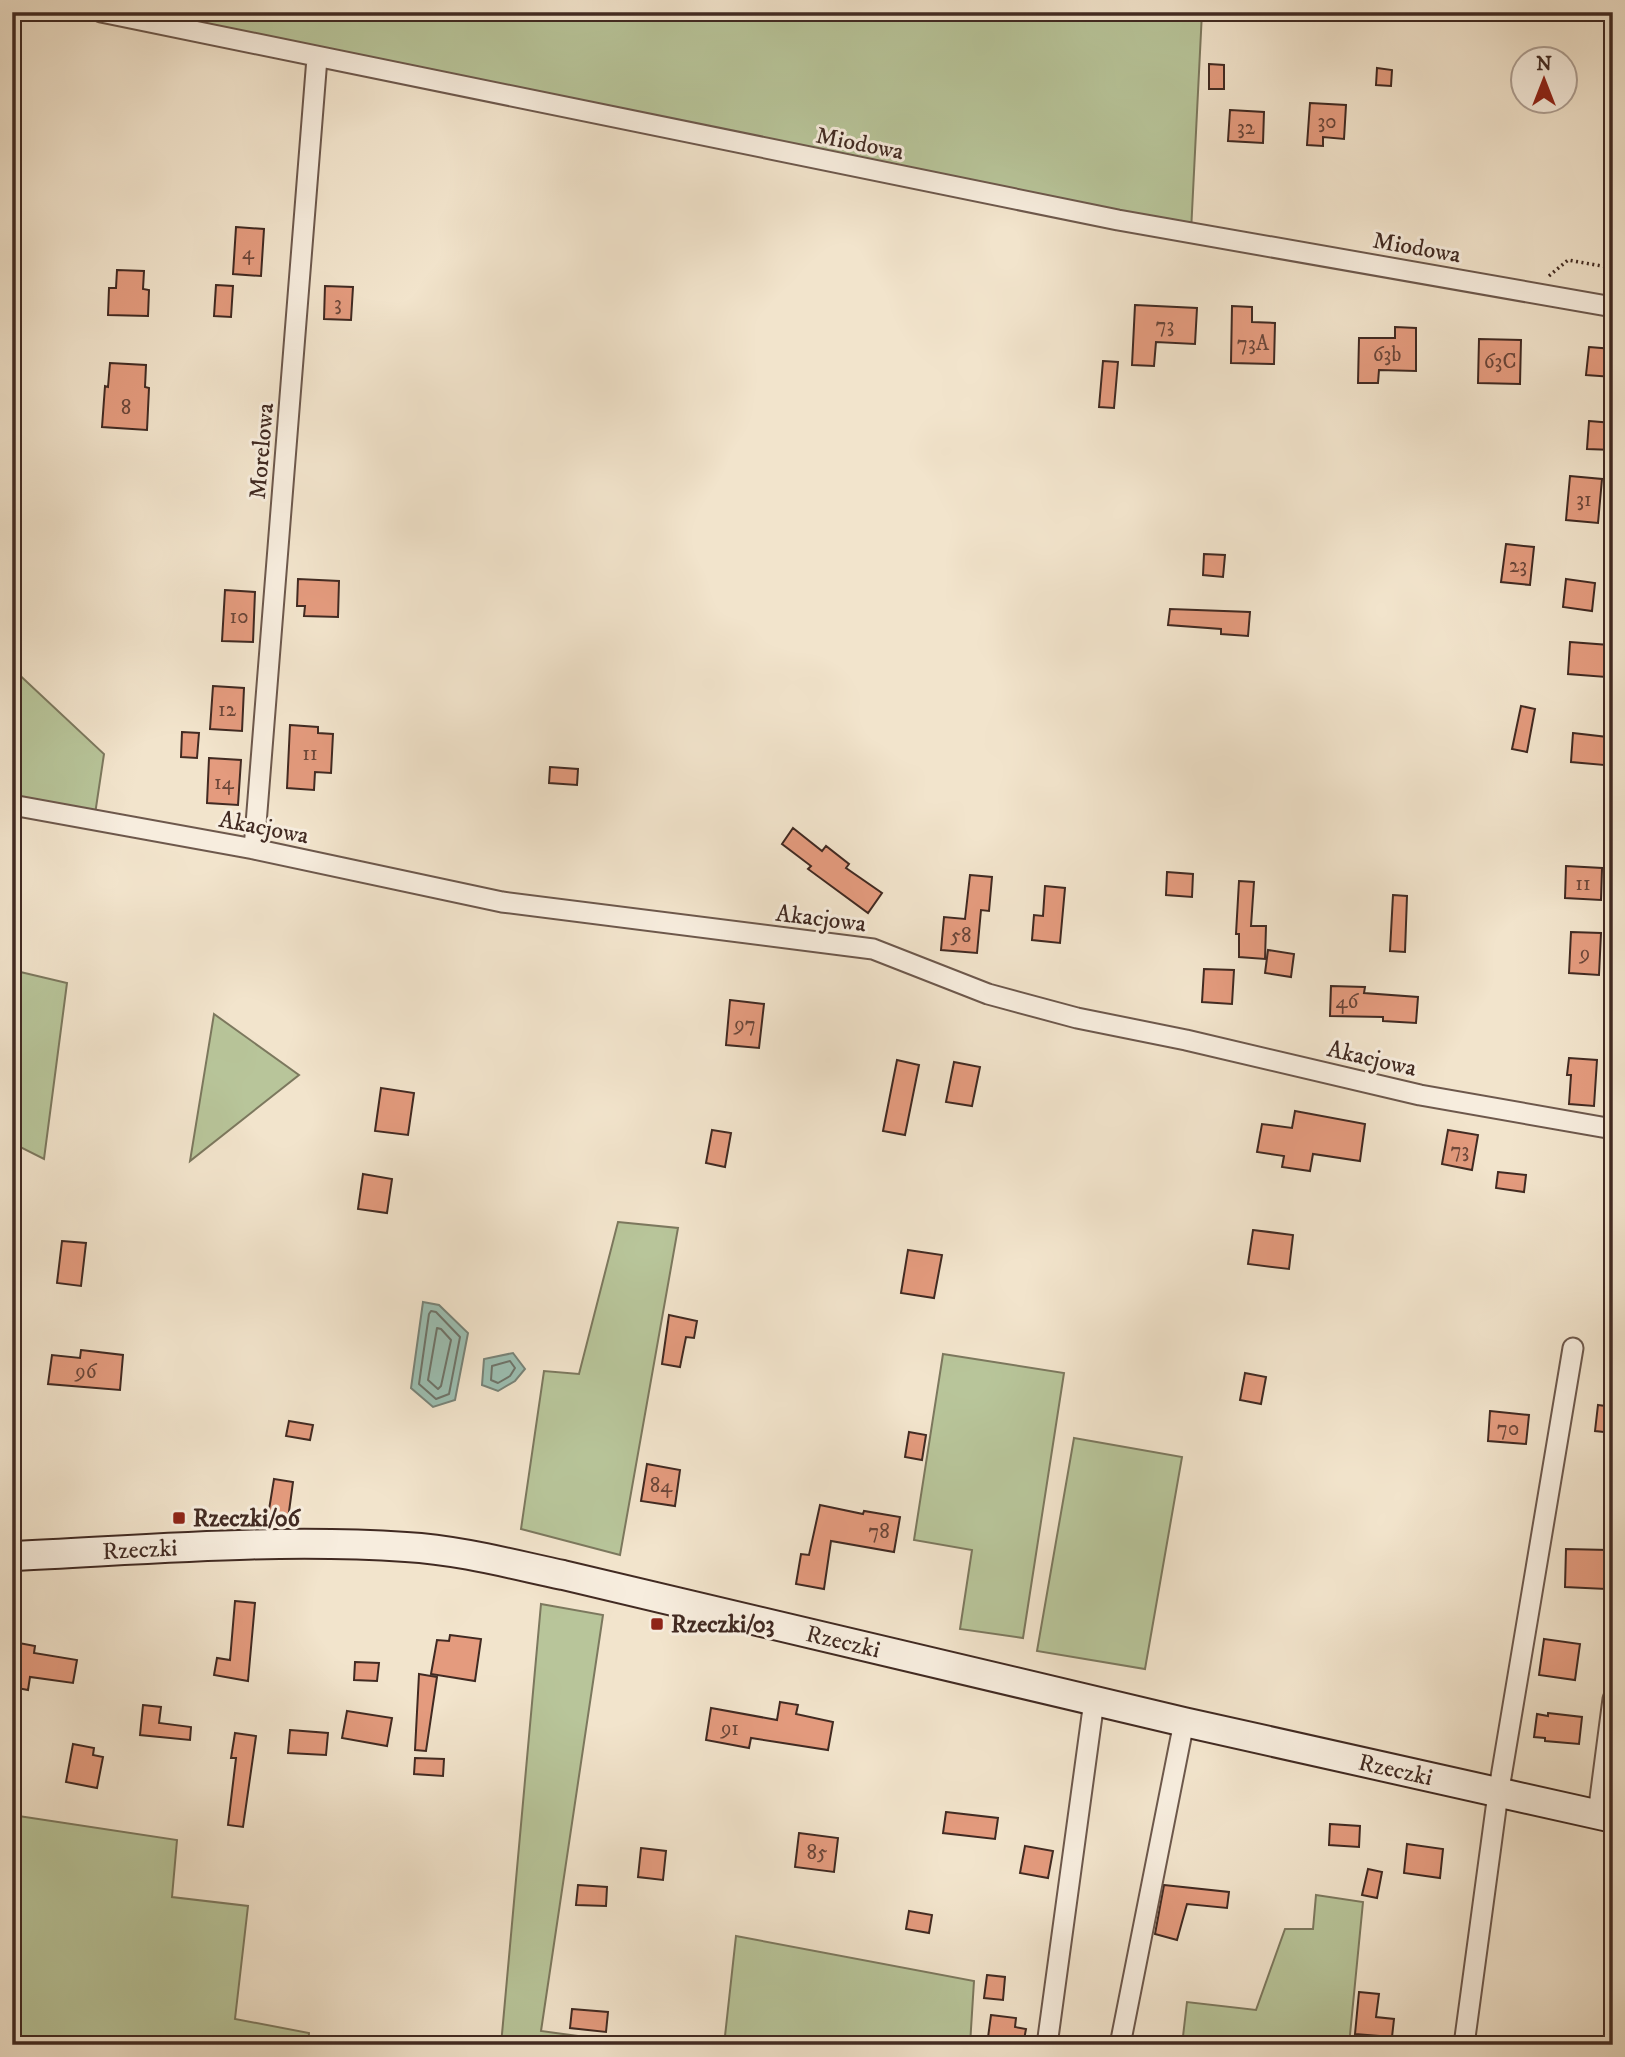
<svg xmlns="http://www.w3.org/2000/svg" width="1625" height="2057" viewBox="0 0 1625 2057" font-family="'IM FELL DW Pica',serif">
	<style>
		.green { fill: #b8c59a; stroke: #7c785e; stroke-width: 2 }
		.water { fill: #9cbfb2; stroke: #788378; stroke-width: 2 }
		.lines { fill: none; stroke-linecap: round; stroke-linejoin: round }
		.shore { stroke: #6e746a; stroke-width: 2 }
		.building { fill: #e49b7e; stroke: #412a22; stroke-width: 2 }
		.street-casing { stroke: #6d584c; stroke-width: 23 }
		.secondary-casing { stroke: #412a22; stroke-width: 32 }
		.path { stroke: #412a22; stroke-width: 3.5; stroke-dasharray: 2 3.5; stroke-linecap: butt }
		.street { stroke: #f7edde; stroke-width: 19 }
		.secondary { stroke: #f7edde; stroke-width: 28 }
		.poi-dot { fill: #8f2418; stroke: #f7edde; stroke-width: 2.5 }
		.labels { text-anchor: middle; stroke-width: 6; stroke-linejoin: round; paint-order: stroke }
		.number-label { font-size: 21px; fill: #6a4639 }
		.street-label { font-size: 24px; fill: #412a22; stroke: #f7edde }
		.poi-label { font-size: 24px; font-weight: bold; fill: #412a22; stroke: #f7edde; text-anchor: start }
	</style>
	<rect width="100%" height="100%" fill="#f2e4cc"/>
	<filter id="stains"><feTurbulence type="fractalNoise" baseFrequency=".00286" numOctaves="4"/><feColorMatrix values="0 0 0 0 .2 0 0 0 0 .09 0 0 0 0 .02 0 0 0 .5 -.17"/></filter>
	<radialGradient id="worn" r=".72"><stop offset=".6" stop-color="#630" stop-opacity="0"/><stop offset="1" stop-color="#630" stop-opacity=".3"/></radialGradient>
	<!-- green -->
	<path class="green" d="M98,12h1104l-11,220z
		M12,668l92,86 -10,67 -82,-17z
		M12,970l55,13 -23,176 -32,-16z
		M214,1014l85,61 -109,86z
		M618,1222l60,6 -58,327 -99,-26 23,-158 35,3z
		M943,1354l121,19 -41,265 -63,-9 12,-79 -58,-10z
		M1074,1438l108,19 -37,212 -108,-18z
		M541,1604l62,11 -62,416 104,14h-144z
		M12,1815l165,25 -5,57 76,9 -13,113 74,14 -1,12h-296z
		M1316,1895l47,7 -14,143h-167l5,-43 69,8 29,-81h28z
		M736,1936l238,45 -4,64h-246z"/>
	<!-- water -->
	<path class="water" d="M423,1302l16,3 29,28 -13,67 -22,7 -22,-19z
		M513,1353l12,16 -10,12 -17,10 -16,-6 2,-26z"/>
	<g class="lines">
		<!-- shore -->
		<path class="shore" d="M431,1311l5,1 24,25 -11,57 -13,5 -17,-15 10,-70z
			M437,1328l4,1 10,11 -10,46 -3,3 -10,-9z
			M510,1361l5,7 -5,8 -12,7 -7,-3 1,-14z"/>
	</g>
	<!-- building -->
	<path class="building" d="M1209,64l15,1v24h-15z
		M1377,68l15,2 -1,16 -15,-1z
		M1310,103l36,2 -2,34 -21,-2v9l-16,-1z
		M1230,110l34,2 -1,31 -35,-2z
		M236,227l28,2 -3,47 -28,-2z
		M117,270l27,1 -1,18 6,1 -1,26 -40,-1 1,-27h7z
		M216,285l17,1 -2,31 -17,-1z
		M325,286l28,1 -2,33 -27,-1z
		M1135,305l62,3 -2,36 -39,-2 -2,24 -22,-1z
		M1232,306l20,1v15l23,1 -1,41 -43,-1z
		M1395,327l21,1v43l-37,-1 -1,13h-20l1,-45h36z
		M1479,339l42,1 -1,44 -42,-1z
		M1589,347l24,2v28l-27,-2z
		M1103,361l15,1 -4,46 -15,-1z
		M110,363l36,2 -1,22 4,1 -2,42 -45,-3 3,-41 3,1z
		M1589,421l24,2v27l-26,-1z
		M1570,476l32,3 -4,44 -32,-3z
		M1506,544l28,3 -4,38 -29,-3z
		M1204,554l21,1 -2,22 -20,-2z
		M298,579l41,2 -1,36 -34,-1 1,-10h-8z
		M1566,579l29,4 -3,28 -29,-4z
		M225,590l30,2 -2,50 -31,-1z
		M1170,609l80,3 -2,24 -27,-2v-5l-53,-4z
		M1570,642l39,3 -3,32 -38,-3z
		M213,686l31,2 -2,43 -32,-2z
		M1521,706l14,3 -8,43 -15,-3z
		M290,725l28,2v6l15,1 -2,39 -16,-1 -1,18 -27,-2z
		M182,732l17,1 -2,25 -16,-1z
		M1573,733l34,4 -3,28 -33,-3z
		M209,758l32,2 -3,45 -31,-2z
		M550,767l28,2 -1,16 -28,-2z
		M793,828l29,23 4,-5 23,18 -3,4 36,25 -14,20 -60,-44 3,-3 -29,-22z
		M1566,866l36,2 -1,32 -36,-2z
		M1167,872l26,2 -1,23 -26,-2z
		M970,875l22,2 -3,34 -8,-1 -4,43 -36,-3 3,-33 21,2z
		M1239,881l15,1 -3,44h15l-1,33 -26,-2v-23h-3z
		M1045,886l20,2 -5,55 -28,-3 2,-25 9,1z
		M1393,895l14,1 -2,56 -15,-1z
		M1571,932l30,1 -2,42 -30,-2z
		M1268,950l26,4 -3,23 -26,-4z
		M1204,969l30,1 -2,34 -30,-2z
		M1331,986l34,1 -1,6 54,4 -2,26 -33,-2v-4l-53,-1z
		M730,1000l34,4 -5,44 -33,-3z
		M1569,1058l28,2 -3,46 -25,-2 2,-29h-4z
		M897,1060l22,5 -14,70 -22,-4z
		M954,1062l26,5 -8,39 -26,-4z
		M381,1088l33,5 -6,42 -33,-4z
		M1295,1111l70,13 -5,37 -47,-7 -3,17 -28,-4 2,-11 -27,-4 5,-28 30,4z
		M712,1130l19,3 -6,34 -19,-4z
		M1448,1130l30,5 -6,35 -30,-6z
		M1498,1172l28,3 -2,17 -28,-4z
		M363,1174l29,5 -5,34 -29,-4z
		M1253,1230l40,5 -4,34 -41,-5z
		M62,1241l24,2 -5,43 -24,-3z
		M908,1250l34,5 -8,43 -33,-5z
		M669,1315l28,6 -3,17 -8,-1 -6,30 -18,-3z
		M81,1350l42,5 -3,35 -72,-6 4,-29 28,3z
		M1245,1373l21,4 -5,27 -21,-4z
		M1598,1405l15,2v26l-18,-2z
		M1490,1411l39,4 -3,29 -38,-3z
		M289,1421l24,4 -3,15 -24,-4z
		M909,1432l17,3 -4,25 -17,-3z
		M647,1464l33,6 -5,36 -34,-5z
		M274,1479l19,3 -5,37 -20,-3z
		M820,1505l43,9 1,-3 36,6 -6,35 -63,-11 -7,48 -28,-5 5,-30 8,1z
		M1566,1549l42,1 -2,39 -41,-2z
		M235,1601l20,2 -7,78 -34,-6 3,-17 13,2z
		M450,1635l31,4 -6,42 -44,-7 6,-34 12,1z
		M1544,1639l36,5 -5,36 -36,-5z
		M19,1643l16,3 -1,7 43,7 -4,23 -43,-6 -2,13 -16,-3z
		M355,1662l24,1 -2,18 -23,-1z
		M419,1674l18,3 -11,74 -11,-1z
		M780,1702l18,3 -2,9 37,8 -5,28 -77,-12 -2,10 -43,-8 5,-32 66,12z
		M143,1705l18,2 -2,16 32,4 -1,13 -50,-5z
		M347,1711l45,7 -5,28 -45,-8z
		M1548,1713l34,4 -3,27 -34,-3v-3l-11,-1 3,-23 11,2z
		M290,1730l38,3 -2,22 -38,-2z
		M235,1733l21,3 -13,91 -15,-2 8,-67h-5z
		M73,1744l21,4 -1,7 10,2 -6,31 -31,-6z
		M415,1758l29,1 -1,17 -29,-2z
		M946,1812l52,6 -3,21 -52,-6z
		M1330,1824l30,2 -1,21 -30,-2z
		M799,1833l39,5 -4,34 -39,-5z
		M1407,1844l36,5 -3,29 -36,-5z
		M1025,1846l28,5 -5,27 -28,-5z
		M641,1848l25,3 -3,29 -25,-3z
		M1368,1869l14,3 -5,26 -15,-3z
		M578,1885l29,2 -1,19 -30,-1z
		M1164,1885l65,7 -2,16 -40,-4 -10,36 -22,-6z
		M909,1911l23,4 -3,18 -23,-4z
		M987,1975l18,2 -2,23 -19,-2z
		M1359,1992l20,2 -3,23 18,2 -2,18 -37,-3z
		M572,2009l36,3 -2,20 -36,-4z
		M991,2015l25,3 -1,9 11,2 -3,16h-36z"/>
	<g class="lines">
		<!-- street casing -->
		<g class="street-casing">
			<path id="street" d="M101,12l1017,208 495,87
				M12,805l242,44 248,53 371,47 115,45 89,24 109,22 234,55 193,34
				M254,849l63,-791
				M1598,1814l15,-115
				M1047,2045l47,-344
				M1120,2045l64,-323
				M1464,2045l33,-244 76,-453"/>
		</g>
		<!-- secondary casing -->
		<g class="secondary-casing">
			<g id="secondary">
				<path id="s1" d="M12,1556c131,-6 263,-18 394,-9 53,3 105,17 157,28l621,147 429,96"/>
			</g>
		</g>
		<!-- path -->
		<path class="path" d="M1549,276l19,-16 45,8"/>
		<!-- street -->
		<use href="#street" class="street"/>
		<!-- secondary -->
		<use href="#secondary" class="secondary"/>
	</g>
	<!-- markers -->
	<g class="poi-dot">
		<rect x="172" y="1511" width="14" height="14" rx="3.5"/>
		<rect x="650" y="1617" width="14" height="14" rx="3.5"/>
	</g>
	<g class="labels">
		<!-- number labels -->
		<g class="number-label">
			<text x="1327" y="128">30</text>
			<text x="1246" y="134">32</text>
			<text x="248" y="259">4</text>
			<text x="338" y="310">3</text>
			<text x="1165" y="332">73</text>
			<text x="1253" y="350">73A</text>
			<text x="1387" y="361">63b</text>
			<text x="1500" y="368">63C</text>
			<text x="126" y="414">8</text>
			<text x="1584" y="506">31</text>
			<text x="1518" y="572">23</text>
			<text x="239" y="623">10</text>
			<text x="227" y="716">12</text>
			<text x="310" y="760">11</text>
			<text x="224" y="789">14</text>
			<text x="1583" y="890">11</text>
			<text x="961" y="942">58</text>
			<text x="1585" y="960">9</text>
			<text x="1347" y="1008">46</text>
			<text x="745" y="1031">97</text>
			<text x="1460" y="1157">73</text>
			<text x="86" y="1378">96</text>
			<text x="1508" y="1435">70</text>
			<text x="661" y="1492">84</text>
			<text x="879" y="1538">78</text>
			<text x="730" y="1735">91</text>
			<text x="817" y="1859">85</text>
		</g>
		<!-- street labels -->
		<g class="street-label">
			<text transform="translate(860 143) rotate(11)" y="8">Miodowa</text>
			<text transform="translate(1417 247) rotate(10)" y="8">Miodowa</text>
			<text transform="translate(261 451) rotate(-85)" y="8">Morelowa</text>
			<text transform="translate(264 827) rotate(11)" y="8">Akacjowa</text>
			<text transform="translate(821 918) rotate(7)" y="8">Akacjowa</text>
			<text transform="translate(1372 1058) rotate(13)" y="8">Akacjowa</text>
			<text dy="8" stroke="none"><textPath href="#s1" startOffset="128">Rzeczki</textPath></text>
			<text dy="8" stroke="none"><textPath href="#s1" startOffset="842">Rzeczki</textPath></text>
			<text dy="8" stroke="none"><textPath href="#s1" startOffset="1409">Rzeczki</textPath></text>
		</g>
		<!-- poi labels -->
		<g class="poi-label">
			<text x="193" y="1526">Rzeczki/06</text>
			<text x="671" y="1632">Rzeczki/03</text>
		</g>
	</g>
	<!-- margin -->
	<rect width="1625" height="2057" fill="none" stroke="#f2e4cc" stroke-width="42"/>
	<rect x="14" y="14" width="1597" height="2029" fill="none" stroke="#412a22" stroke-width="3.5"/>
	<rect x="21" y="21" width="1583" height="2015" fill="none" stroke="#412a22" stroke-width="2"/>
	<!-- north arrow -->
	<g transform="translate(1544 80)"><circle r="33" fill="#f7edde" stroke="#ae9f93" stroke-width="2"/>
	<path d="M0-5L12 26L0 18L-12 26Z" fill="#8f2418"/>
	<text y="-10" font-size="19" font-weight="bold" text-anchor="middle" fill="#412a22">N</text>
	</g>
	<rect width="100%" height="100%" filter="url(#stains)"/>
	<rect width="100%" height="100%" fill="url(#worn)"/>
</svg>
